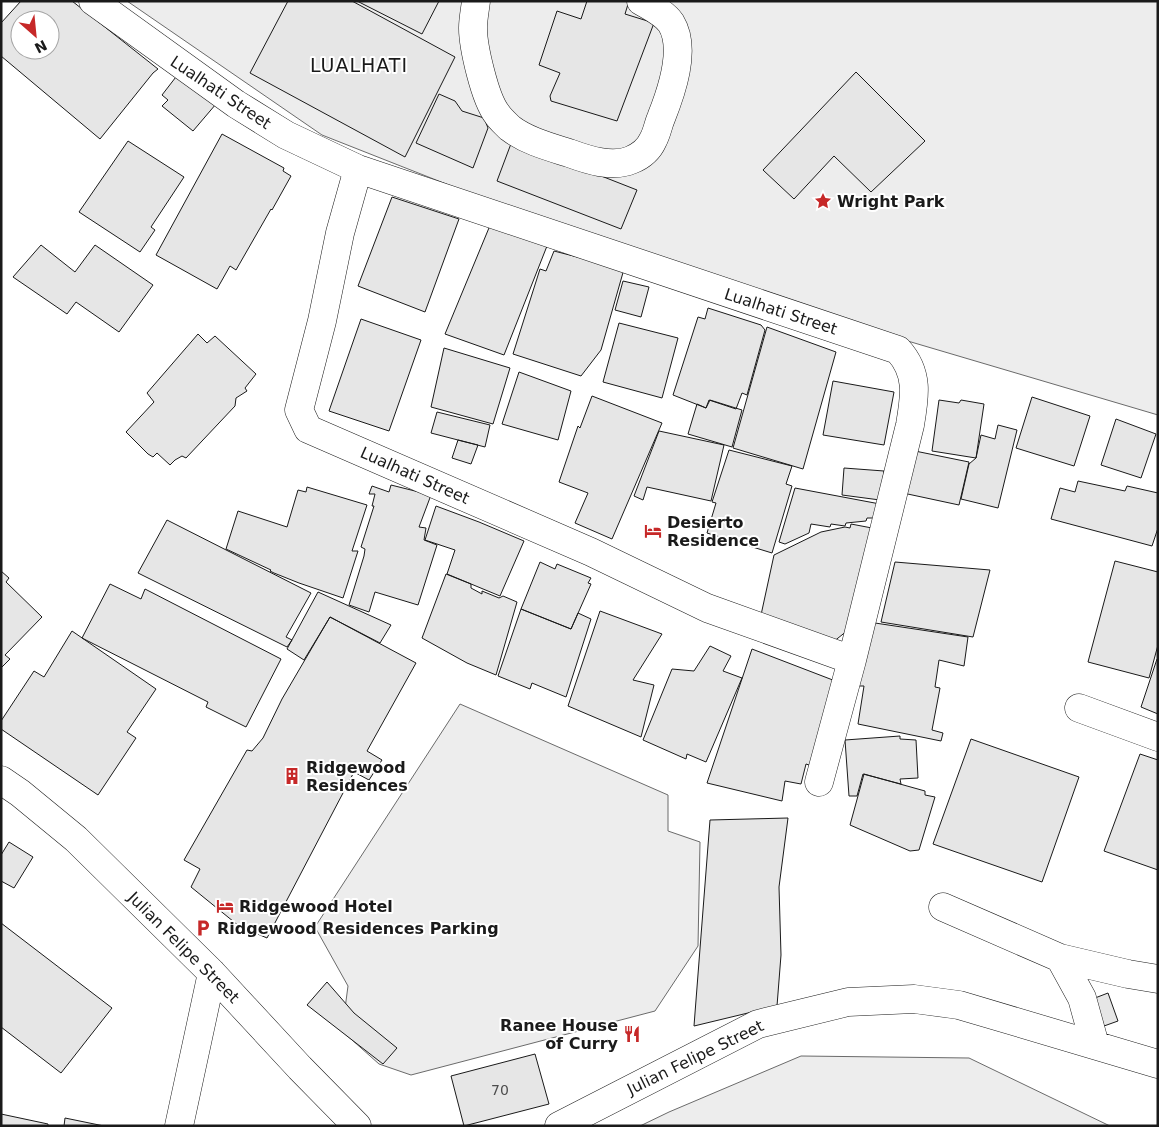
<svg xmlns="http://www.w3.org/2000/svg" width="1159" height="1127" viewBox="0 0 1159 1127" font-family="'DejaVu Sans',sans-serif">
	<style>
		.green { fill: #ededed; stroke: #6a6a6a }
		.building { fill: #e6e6e6; stroke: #1a1a1a; fill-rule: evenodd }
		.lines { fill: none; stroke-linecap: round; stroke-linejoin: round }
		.minor-casing { stroke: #1a1a1a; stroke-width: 29 }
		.minor { stroke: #fff; stroke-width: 28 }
		.labels { text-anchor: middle; stroke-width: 4; stroke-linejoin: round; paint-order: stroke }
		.number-label { font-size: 14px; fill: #4d4d4d }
		.street-label { font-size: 16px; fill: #1a1a1a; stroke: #fff }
		.poi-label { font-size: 16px; font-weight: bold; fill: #1a1a1a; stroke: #fff; text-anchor: start }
		.quarter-label { font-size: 19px; letter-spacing: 1px; fill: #1a1a1a; stroke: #fff }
	</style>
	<rect width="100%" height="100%" fill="#fff"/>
	<!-- green -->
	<path class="green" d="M127,1h1031v414l-504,-149 -332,-131z
		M460,704l208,91v36l32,11 -2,104 -43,65 -244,64 -32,-11 -37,-33 6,-45 -33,-59z
		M801,1056l168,2 141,68h-470l29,-14z"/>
	<!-- building -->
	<path class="building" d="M21,1h51l86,68 -5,4 -53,66 -99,-83v-33zM20,20h30v30h-30z
		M288,1h64l103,56 -50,100 -155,-84z
		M357,1h82l-17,33z
		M587,1h42l-4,13 29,9 -37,98 -66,-20 -1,-5 10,-23 -21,-8 18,-54 24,8z
		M856,72l69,69 -54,51 -37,-36 -40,43 -31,-29z
		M179,73l37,31 -23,27 -31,-25 6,-6 -6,-5z
		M439,94l16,7 7,10 22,7 4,10 -15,40 -57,-25z
		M222,134l62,34 -1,3 8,5 -19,34 -1,-1 -35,61 -6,-4 -13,23 -61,-34z
		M128,141l56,36 -33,50 4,3 -15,22 -61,-40z
		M512,141l125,49 -16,39 -124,-48z
		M392,197l67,22 -34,93 -67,-26z
		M491,223l56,23 -43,109 -59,-21z
		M41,245l34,27 20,-27 58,40 -34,47 -43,-30 -9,12 -54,-37z
		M554,251l70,18 -23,81 -20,26 -68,-22 27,-85 6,2z
		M623,281l26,6 -8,30 -26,-7z
		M708,308l53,17 4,5 -18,65 -5,-2 -6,16 -27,-9 -3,8 -33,-13 25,-78 7,2z
		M361,319l60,21 -32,91 -60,-20z
		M619,323l59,15 -16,60 -59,-16z
		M767,327l69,25 -33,117 -70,-21z
		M198,334l9,9 8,-7 41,38 -11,14 2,3 -11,7 -1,8 -49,52 -4,-2 -7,4 -5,5 -13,-12 -4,4 -5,-3 -22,-22 28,-30 -7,-9z
		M444,348l66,20 -17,56 -62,-17z
		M519,372l52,19 -13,49 -56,-16z
		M833,381l61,11 -10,53 -61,-10z
		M592,396l70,27 -50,116 -37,-16 13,-30 -29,-11 19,-56 2,2z
		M1032,397l58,19 -16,50 -58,-18z
		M710,400l32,10 -10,37 -44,-13 9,-30 9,4z
		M939,400l20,3 2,-3 23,4 -8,54 -44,-7z
		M437,412l53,13 -5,22 -54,-14z
		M1116,419l40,15 -15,44 -40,-13z
		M998,425l19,5 -19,78 -37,-9 8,-35 7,-6 5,-23 14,4z
		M659,431l65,14 -13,56 -64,-14 -4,13 -9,-4z
		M458,440l20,5 -7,19 -19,-6z
		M729,450l63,16 -6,18 6,2 -20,67 -65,-20 9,-30 -4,-1z
		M910,450l59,12 -10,43 -56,-12z
		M844,468l40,3 -4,29 -38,-5z
		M1078,481l47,10 2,-5 31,7v35l-6,18 -101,-27 9,-31 15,4z
		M391,485l40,10 -12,32 7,1 -2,12 13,5 -19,60 -43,-13 -6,20 -20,-7 15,-49 1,-7 -4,-2 13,-41h-2l3,-12h-6l3,-8 17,6z
		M307,487l60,18 -15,46h6l-15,47 -44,-15 -25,-10 -4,-2 1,-1 -45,-21 12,-38 49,16 11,-37 8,2z
		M795,488l85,16 -3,14h-10l-1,3 -20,2 -1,3 -14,-2 -1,3 -19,-3 -2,9 -24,11 -6,-2z
		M436,506l43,16 45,19 -24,55 -53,-22 8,-24 -30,-10z
		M167,520l144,73 -25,44 6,3 -5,7 -149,-74z
		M851,524l21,4 -20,99 -19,15 -72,-27 13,-60 47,-23 24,-5 5,1z
		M1115,561l43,11v73l-9,33 -61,-16z
		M540,562l15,7 2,-5 34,14 -3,5 3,1 -20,45 -50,-20z
		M895,562l95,8 -17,67 -92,-15z
		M1,571l8,7 -3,4 36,35 -37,38 5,4 -9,9z
		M446,574l25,10v4l11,6v-3l17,7 4,-2 14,6 -21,73 -29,-12 -45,-25z
		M110,584l31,15 4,-10 136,70 -35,68 -40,-20 2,-5 -126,-64z
		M318,592l73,33 -11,18 -50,-26 -26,43 -17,-11z
		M521,609l50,20 7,-16 13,6 -25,78 -34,-14 -2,6 -32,-13z
		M600,611l62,23 -29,46 21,5 -13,52 -73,-31z
		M330,617l86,46 -49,88 15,9 -13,20 -15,-8 -87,166 -28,-12 -48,-39 9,-18 -16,-9 63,-110 5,1 11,-13 19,-39z
		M875,623l93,14 -4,29 -25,-6 -4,27 5,1 -8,42 11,3 -2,8 -83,-17 6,-38h-6z
		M72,631l84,58 -29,43 9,6 -38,57 -97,-66v-8l33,-50 10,6z
		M710,646l21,10 -8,15 19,7 -36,84 -19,-8 -1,5 -43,-19 29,-71 22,2z
		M752,649l86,33 -23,85 -9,-3 -5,20 -16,-3 -3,20 -75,-18z
		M1157,659h1v55l-17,-7z
		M900,736v3l16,1 2,38 -18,1 1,5 -38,-10 -6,22h-8l-4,-56z
		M971,739l108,38 -37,105 -109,-38z
		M1140,754l18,6v110l-54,-19z
		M864,774l61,17v4l10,2 -16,53 -9,1 -60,-26z
		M788,818l-9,69 2,68 -4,51 -83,20 16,-206z
		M9,842l24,15 -19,31 -13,-7v-26z
		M1,923l111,85 -51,65 -60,-46z
		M327,982l27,31 43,35 -14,16 -76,-59z
		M1108,993l10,28 -14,5 -9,-28z
		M535,1054l14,50 -85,22 -13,-50z
		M1,1114l47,10v2h-47z
		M65,1118l39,8h-40z"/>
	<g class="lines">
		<!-- minor casing -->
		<g class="minor-casing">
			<path id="minor" d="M93,1l143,103 50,31 72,34 540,181c21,23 17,46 12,75l-58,235 -33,122
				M476,1c-1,9 -3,18 -3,27 0,19 12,71 24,86 3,5 9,10 13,14 17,13 40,19 59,25 19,7 43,15 62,7 10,-4 18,-11 22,-20 4,-7 5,-15 8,-22 10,-25 26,-69 10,-95 -7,-10 -20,-16 -30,-22
				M358,169l-18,64 -18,88 -23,89 9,19 283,123 116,56 145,52
				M1079,708l79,29
				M1,780l19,13 56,46 136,134 88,95 57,58
				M943,907l117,51 68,16 30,5
				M1060,958l22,40 13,47
				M179,1126l33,-153
				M559,1126l199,-102 90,-22 66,-3 45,6 199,59"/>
		</g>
		<!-- minor -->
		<use href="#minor" class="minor"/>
	</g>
	<!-- icons -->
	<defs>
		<g id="sight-bare" transform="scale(1.35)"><path d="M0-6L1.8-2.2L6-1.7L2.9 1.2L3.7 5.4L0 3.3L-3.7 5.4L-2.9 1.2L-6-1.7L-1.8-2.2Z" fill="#c62828" stroke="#fff" stroke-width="2.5" paint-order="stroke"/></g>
		<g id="hotel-bare" transform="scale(1.35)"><path d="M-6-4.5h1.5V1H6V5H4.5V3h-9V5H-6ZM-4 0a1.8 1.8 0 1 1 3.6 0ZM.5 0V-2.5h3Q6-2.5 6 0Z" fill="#c62828" stroke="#fff" stroke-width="2.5" paint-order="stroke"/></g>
		<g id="building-bare" transform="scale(1.35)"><path d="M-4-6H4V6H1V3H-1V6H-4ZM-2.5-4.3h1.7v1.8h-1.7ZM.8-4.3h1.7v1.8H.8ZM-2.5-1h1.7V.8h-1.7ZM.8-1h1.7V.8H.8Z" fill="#c62828" stroke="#fff" stroke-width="2.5" paint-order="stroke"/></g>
		<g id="parking-bare" transform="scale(1.35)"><path d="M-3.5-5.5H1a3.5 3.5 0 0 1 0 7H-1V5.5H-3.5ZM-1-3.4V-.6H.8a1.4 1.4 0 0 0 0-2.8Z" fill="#c62828" stroke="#fff" stroke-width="2.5" paint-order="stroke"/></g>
		<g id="restaurant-bare" transform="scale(1.35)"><path d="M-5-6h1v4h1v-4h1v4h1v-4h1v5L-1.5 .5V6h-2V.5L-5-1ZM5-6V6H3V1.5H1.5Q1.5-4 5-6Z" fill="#c62828" stroke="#fff" stroke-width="2.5" paint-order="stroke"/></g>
	</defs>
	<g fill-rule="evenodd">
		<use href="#sight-bare" x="823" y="201"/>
		<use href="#hotel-bare" x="653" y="531"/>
		<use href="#building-bare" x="292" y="776"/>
		<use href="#hotel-bare" x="225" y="906"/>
		<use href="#parking-bare" x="203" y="928"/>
		<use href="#restaurant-bare" x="632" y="1034"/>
	</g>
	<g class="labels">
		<!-- number labels -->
		<g class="number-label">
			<text x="500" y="1095">70</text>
		</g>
		<!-- street labels -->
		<g class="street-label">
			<text transform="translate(221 92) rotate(34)" y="6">Lualhati Street</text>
			<text transform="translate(781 311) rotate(18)" y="6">Lualhati Street</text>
			<text transform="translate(415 475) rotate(24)" y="6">Lualhati Street</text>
			<text transform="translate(184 947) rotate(45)" y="6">Julian Felipe Street</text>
			<text transform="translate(695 1057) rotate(-26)" y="6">Julian Felipe Street</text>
		</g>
		<!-- poi labels -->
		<g class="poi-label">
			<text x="837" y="207">Wright Park</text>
			<text x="667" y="528">Desierto<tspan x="667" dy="18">Residence</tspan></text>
			<text x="306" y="773">Ridgewood<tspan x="306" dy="18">Residences</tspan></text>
			<text x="239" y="912">Ridgewood Hotel</text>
			<text x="217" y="934">Ridgewood Residences Parking</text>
			<text x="618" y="1031" text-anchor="end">Ranee House<tspan x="618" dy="18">of Curry</tspan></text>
		</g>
		<!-- quarter labels -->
		<g class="quarter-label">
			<text x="359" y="72">LUALHATI</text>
		</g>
	</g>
	<!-- border -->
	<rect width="1159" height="1127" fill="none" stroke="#1a1a1a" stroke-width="5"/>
	<!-- north arrow -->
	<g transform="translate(35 35) rotate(153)"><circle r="24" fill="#ffffff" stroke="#a3a3a3"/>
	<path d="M0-4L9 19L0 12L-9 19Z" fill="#c62828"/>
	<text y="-8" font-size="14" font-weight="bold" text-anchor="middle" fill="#1a1a1a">N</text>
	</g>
</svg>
